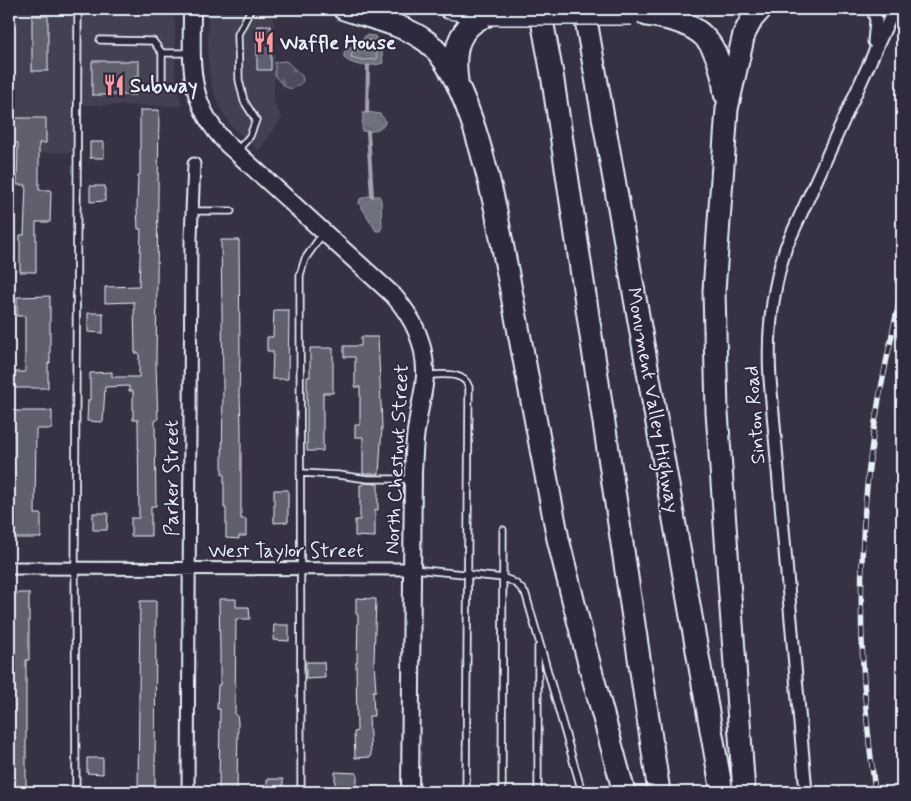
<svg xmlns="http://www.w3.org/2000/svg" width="911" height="801" viewBox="0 0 911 801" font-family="Mynerve,sans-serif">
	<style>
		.built { fill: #433f51 }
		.forest { fill: url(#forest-firs); stroke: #9a9eaa }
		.water { fill: url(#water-ripples); stroke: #a0a4af }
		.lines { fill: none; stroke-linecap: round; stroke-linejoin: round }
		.shore { stroke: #b8bec8; stroke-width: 1 }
		.stream { stroke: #a0a4af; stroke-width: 4 }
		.building { fill: #605e6e; stroke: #e8f1f8 }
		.lane-casing { stroke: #e8f1f8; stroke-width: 9 }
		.street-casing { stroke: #e8f1f8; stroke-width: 15 }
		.secondary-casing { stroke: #e8f1f8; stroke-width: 20 }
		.primary-casing { stroke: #e8f1f8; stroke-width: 22 }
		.highway-casing { stroke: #e8f1f8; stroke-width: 25 }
		.lane { stroke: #2f2a3d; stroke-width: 5.5 }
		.street { stroke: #2f2a3d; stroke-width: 11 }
		.secondary { stroke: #2f2a3d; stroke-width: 16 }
		.primary { stroke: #2f2a3d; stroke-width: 19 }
		.highway { stroke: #2f2a3d; stroke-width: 21 }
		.rail-casing { stroke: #e8f1f8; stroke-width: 5.5 }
		.rail { stroke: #2f2a3d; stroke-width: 4; stroke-dasharray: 11; stroke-linecap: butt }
		.primary-bridge-casing { stroke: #e8f1f8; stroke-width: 22; stroke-linecap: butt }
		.primary-bridge { stroke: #2f2a3d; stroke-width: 19 }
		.labels { text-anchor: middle; stroke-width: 4; stroke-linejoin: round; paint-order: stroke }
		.poi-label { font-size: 20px; font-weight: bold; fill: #e8f1f8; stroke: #2f2a3d; text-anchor: start }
		.street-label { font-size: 20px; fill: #e8f1f8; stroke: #2f2a3d }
	</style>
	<defs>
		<pattern id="forest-firs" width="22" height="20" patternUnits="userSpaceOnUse" patternTransform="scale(1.25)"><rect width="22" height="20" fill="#4d4b5c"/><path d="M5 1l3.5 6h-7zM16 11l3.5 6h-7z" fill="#676574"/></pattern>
		<pattern id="water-ripples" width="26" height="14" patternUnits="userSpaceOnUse" patternTransform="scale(1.25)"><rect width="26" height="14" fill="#70717f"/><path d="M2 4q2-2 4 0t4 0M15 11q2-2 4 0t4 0" fill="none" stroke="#5b5c64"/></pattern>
	</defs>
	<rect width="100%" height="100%" fill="#363244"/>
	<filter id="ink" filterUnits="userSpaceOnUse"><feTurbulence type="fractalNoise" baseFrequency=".02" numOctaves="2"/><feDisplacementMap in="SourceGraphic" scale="10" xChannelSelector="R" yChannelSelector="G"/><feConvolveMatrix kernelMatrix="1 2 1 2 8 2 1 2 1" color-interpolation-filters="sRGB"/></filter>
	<g filter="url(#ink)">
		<!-- built -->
		<path class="built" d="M9,9h155l11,10v53l7,34 -100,-1 1,47 -74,2z
			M210,9h61v5l4,12 -1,76 8,16 -23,33 -27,-24 -9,-13 -8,-18 -4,-13 -3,-23v-42z"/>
		<!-- forest -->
		<path class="forest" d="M286,61l16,15 1,5c-13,13 -18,7 -28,-5v-14z"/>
		<!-- water -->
		<path class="water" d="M366,35l9,1 7,16 1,11c-13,4 -28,4 -39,-5v-6l18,-12z
			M367,112l13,2 5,6v4c-6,6 -14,9 -23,7l1,-18z
			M368,196h11l2,4 1,27 -2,4h-4l-17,-28 1,-4z"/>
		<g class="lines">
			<!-- shore -->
			<path class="shore" d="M370,40l5,9 2,10 -15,1 -11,-3 1,-4z"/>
			<!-- stream -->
			<path class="stream" d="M367,112l1,-46
				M368,132l4,64"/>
		</g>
		<!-- building -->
		<path class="building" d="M32,16h16v55h-16z
			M257,26h14v44h-14z
			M92,61h47v15h-4l1,19h-44z
			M140,110h19l-3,255 2,55h-3l1,86h-5v30h-20v-18h8l-1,-98h-5v-29h-4v-5l-24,1 -2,35 -16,-1 1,-21h2v-27l22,-1v5h27v-24h-4l-1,-51 -29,1v-16l34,-1 2,-57h-3l-1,-22 1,-32h2z
			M9,118h37v25h-7v47h12l-1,32h-14v50h-16v-37h4l2,-50h-9l1,-42h-9z
			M90,142h14v16h-14z
			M90,186h15v15l-15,1z
			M221,240h18l1,117 -1,39h1l1,30v93h5v17h-7v3l-13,-1v-30h-2v-34h-2l1,-88z
			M50,296v67h-2v25h-37v-16h14v-56h-8v-19z
			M274,310h15l-1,69h-16l1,-28h-6v-14h6z
			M88,313h15v20l-15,-1z
			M361,337h17l4,89 -3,48h-16v-37h-8v-12h5v-38h-5v-30h-11v-11h17z
			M310,348h23v45h-10v58h-16v-74h3z
			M12,411h40v18h-16l-1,85h6v24h-29l-1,-100h1z
			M363,483l15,1v26h-3v27l-20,-1v-16h5v-35h3z
			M274,490h14v32l-14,1z
			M93,513h15l-1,17h-14z
			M11,593h18v67h-3v132h-15l1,-170z
			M356,598l20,1 -2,63 2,29h-3l1,25h-5l2,41 -16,1 -1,-26 3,-1 -1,-69h1l1,-47 -2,-1z
			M219,599h17v8h13l1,12h-14l-1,96h2l1,7 -1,70h-18l1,-83h-3l1,-24h2v-34z
			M140,601h16l-1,191h-17z
			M274,625h15v16l-16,-1z
			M306,662h18l1,16 -19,1z
			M87,758h16v16l-16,-1z
			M335,772l22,1v14l-22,-1z
			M267,779h16v13h-16z"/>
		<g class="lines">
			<!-- lane casing -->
			<g class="lane-casing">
				<path id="lane" d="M100,40l53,1 9,12h29
					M162,53v26
					M237,151l13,-15 6,-16 -12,-19 -5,-21 -1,-46 11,-21 1,-4
					M192,211h39
					M428,375c14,0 36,-4 41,12l-3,405
					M300,473l38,2 30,4h42
					M413,569l91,9c10,3 17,8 22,17l56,197
					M538,647v145
					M76,792l-1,-224 3,-559
					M301,792l-1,-517 5,-16 18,-26
					M502,792l1,-262"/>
			</g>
			<!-- street casing -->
			<g class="street-casing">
				<path id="street" d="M873,9l3,11 -2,22
					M9,568l403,1
					M188,792l3,-555 3,-73
					M806,792l-36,-413c-3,-46 2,-89 16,-132l108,-238"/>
			</g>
			<!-- secondary casing -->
			<g class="secondary-casing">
				<path id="secondary" d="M192,9c0,54 -6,93 35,135l166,151c20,22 33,50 32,81 -1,16 -6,33 -8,49 -3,15 -3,31 -4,46l-3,321"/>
			</g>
			<!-- primary casing -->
			<g class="primary-casing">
				<path id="primary" d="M449,9l39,6"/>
			</g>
			<!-- highway casing -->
			<g class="highway-casing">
				<path id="highway" d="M344,9c27,9 58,15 82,32 38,28 60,125 70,170l62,328 27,109 39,144
					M540,9l12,65 107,718
					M584,9l138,783
					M647,15c54,7 72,24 78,79
					M457,81c-4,-30 0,-55 31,-66
					M744,792l-27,-380 -3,-121 13,-182 17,-75 8,-15 9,-10"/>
			</g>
			<!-- lane -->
			<use href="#lane" class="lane"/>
			<!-- street -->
			<use href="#street" class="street"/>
			<!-- secondary -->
			<use href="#secondary" class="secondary"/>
			<!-- primary -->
			<use href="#primary" class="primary"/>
			<!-- highway -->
			<use href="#highway" class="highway"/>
			<!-- rail casing -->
			<g class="rail-casing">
				<path id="rail" d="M875,792c-3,-27 -7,-55 -9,-83 -10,-117 -4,-236 21,-351 5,-22 9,-45 15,-67"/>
			</g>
			<!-- rail -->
			<use href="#rail" class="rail"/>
			<!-- primary-bridge casing -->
			<g class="primary-bridge-casing">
				<path id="primary-bridge" d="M488,15h144"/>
			</g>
			<!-- primary-bridge -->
			<use href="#primary-bridge" class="primary-bridge"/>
		</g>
	</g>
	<!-- icons -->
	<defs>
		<g id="restaurant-bare" transform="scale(1.725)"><path d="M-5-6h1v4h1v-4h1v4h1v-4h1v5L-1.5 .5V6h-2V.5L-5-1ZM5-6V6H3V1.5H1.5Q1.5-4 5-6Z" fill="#ff9aa2" stroke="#2f2a3d" stroke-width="2.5" paint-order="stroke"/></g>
	</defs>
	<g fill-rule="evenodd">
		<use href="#restaurant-bare" x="264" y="42"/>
		<use href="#restaurant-bare" x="114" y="85"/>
	</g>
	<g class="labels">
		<!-- poi labels -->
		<g class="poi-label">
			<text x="280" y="49">Waffle House</text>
			<text x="130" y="92">Subway</text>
		</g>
		<!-- street labels -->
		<g class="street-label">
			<text transform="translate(654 400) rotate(80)" y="7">Monument Valley Highway</text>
			<text transform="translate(754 415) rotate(-94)" y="7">Sinton Road</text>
			<text transform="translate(396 459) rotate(-87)" y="7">North Chestnut Street</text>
			<text transform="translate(171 478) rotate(-90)" y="7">Parker Street</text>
			<text x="286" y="557">West Taylor Street</text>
		</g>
	</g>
	<!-- margin -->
	<rect width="911" height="801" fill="none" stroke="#2f2a3d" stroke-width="30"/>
	<rect x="15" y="15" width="881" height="771" fill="none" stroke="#e8f1f8" stroke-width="2" filter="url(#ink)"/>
</svg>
